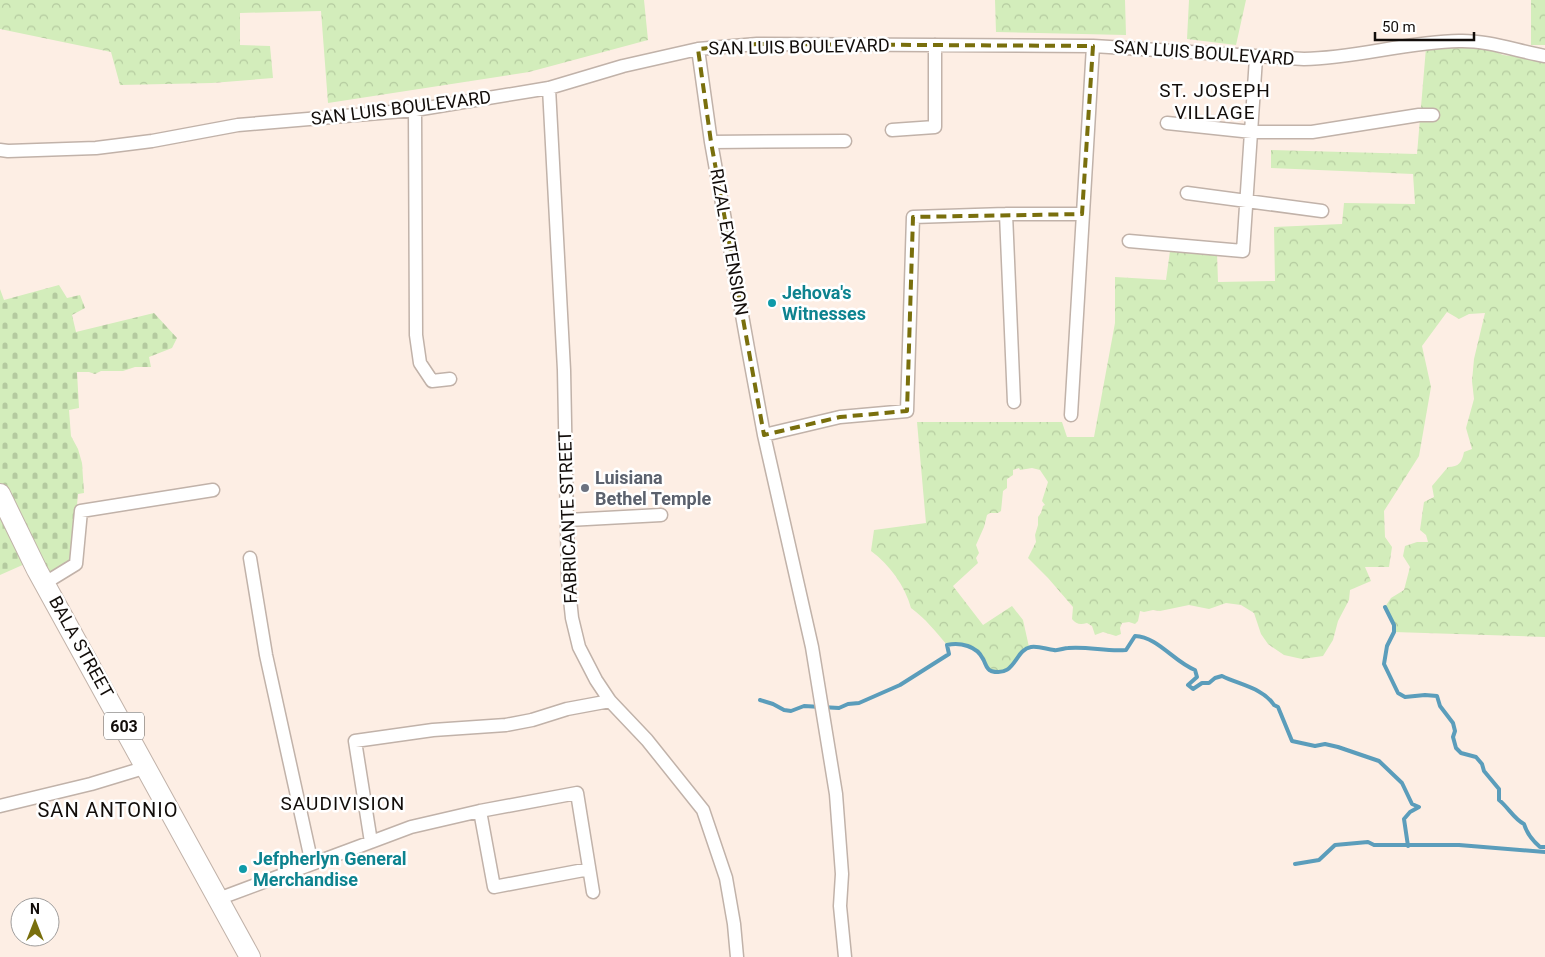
<svg xmlns="http://www.w3.org/2000/svg" width="1545" height="957" viewBox="0 0 1545 957" font-family="Roboto,sans-serif">
	<style>
		.forest { fill: url(#forest-crowns) }
		.cemetery { fill: url(#cemetery-stones) }
		.lines { fill: none; stroke-linecap: round; stroke-linejoin: round }
		.stream { stroke: #5b9dbb; stroke-width: 4 }
		.street-casing { stroke: #c1b2a9; stroke-width: 15 }
		.primary-casing { stroke: #c1b2a9; stroke-width: 22 }
		.street { stroke: #fff; stroke-width: 12 }
		.primary { stroke: #fff; stroke-width: 20 }
		.marked { fill: none; stroke: #796f0d; stroke-width: 4; stroke-dasharray: 10 6; stroke-linejoin: round }
		.culture-dot { fill: #0f9aa8; stroke: #fff; stroke-width: 2 }
		.worship-dot { fill: #6b7280; stroke: #fff; stroke-width: 2 }
		.labels { text-anchor: middle; stroke-width: 5; stroke-linejoin: round; paint-order: stroke }
		.shield { fill: #fff; stroke: #595654; stroke-width: 1 }
		.shield-label { font-size: 16px; font-weight: bold; fill: #120d0a }
		.street-label { font-size: 18px; fill: #120d0a; stroke: #fff }
		.culture-label { font-size: 18px; font-weight: bold; fill: #0d838f; stroke: #fff; text-anchor: start }
		.worship-label { font-size: 18px; font-weight: bold; fill: #5b616d; stroke: #fff; text-anchor: start }
		.neighbourhood-label { font-size: 19px; letter-spacing: 1px; fill: #120d0a; stroke: #fff }
		.quarter-label { font-size: 20px; letter-spacing: 1px; fill: #120d0a; stroke: #fff }
	</style>
	<defs>
		<pattern id="forest-crowns" width="20" height="18" patternUnits="userSpaceOnUse" patternTransform="scale(1.25)"><rect width="20" height="18" fill="#d3edbb"/><path d="M2 6a3 3 0 1 1 6 0M12 15a3 3 0 1 1 6 0" fill="none" stroke="#b4ca9f"/></pattern>
		<pattern id="cemetery-stones" width="16" height="16" patternUnits="userSpaceOnUse" patternTransform="scale(1.25)"><rect width="16" height="16" fill="#d3edbb"/><path d="M2 7V4a2 2 0 0 1 4 0v3zM10 15v-3a2 2 0 0 1 4 0v3z" fill="#b4ca9f"/></pattern>
	</defs>
	<rect width="100%" height="100%" fill="#fdeee4"/>
	<!-- forest -->
	<path class="forest" d="M0,0h644l4,40 -119,32 -201,31 -7,-92 -81,2v32l30,1 3,32 -61,5 -92,2 -9,-33 -111,-23z
		M995,0h130l1,35 -130,-3z
		M1189,0h57l-10,45 -49,-6z
		M1531,0h14v45h-14z
		M1427,36l40,3 36,16 42,5v577l-151,-5v-7l-9,-18 6,-9 13,-8 6,-23 -7,-11 2,-10 12,-4h11l-2,-7 -6,-5 4,-28 10,-5 -2,-11 16,-19c11,0 14,-5 16,-15l8,-3 -6,-21 8,-29 -2,-18 2,-22 11,-46 -16,1 -10,5 -12,-7 -25,34 9,41 -12,69 -35,55 1,26 7,10 -3,20h-24l6,14 -21,9 -1,10 -11,21 -5,19 -10,16 -21,3 -18,-4 -16,-11 -7,-10 -7,-21 -13,-8 -15,-2 -17,6 -20,-4 -29,6 -7,-1 -9,2 -4,-1 -2,10 -3,3 -6,-2 -7,1 -2,5 1,6 -5,2 -13,-4 -8,3 -3,-9 -5,-3c-7,2 -11,1 -15,-4l1,-12 -25,-29 -20,-20 8,-16 -1,-7 3,-10v-8l3,-4 2,-7 2,-1 -3,-4 6,-19 -8,-12 -8,-2 -12,2 -1,-2 -6,2v5l-6,4v9l-4,3 -2,20 -3,2h-8l-3,2 -3,12 -8,18 3,8 -3,5 2,5 -25,23 30,39 29,-19 11,14 6,27c-3,3 -7,5 -9,8 -5,5 -5,11 -12,14 -6,3 -18,4 -22,-2 -2,-4 -2,-8 -4,-11 -8,-11 -23,-14 -35,-11 -12,-14 -21,-26 -36,-37 -6,-22 -21,-43 -40,-57l3,-21 52,-7 -9,-101h145l5,15h27l21,-114v-46l51,3 4,-29 47,2 1,29 57,-1 -1,-54 68,-3 2,-21 71,1 -2,-30 -142,-6v-18l146,4z"/>
	<!-- cemetery -->
	<path class="cemetery" d="M59,285l8,13 13,-3 5,13 -13,7 4,17 78,-19 23,25 -5,10 -23,9 2,10h-16l-12,4h-22l-6,3 -6,-2h-12l2,36 -10,2 2,26 7,13 4,14 2,30 -6,1 -6,66 -23,14 -49,-89v-196l4,11z
		M0,517l27,46 -27,12z"/>
	<g class="lines">
		<!-- stream -->
		<path class="stream" d="M1385,607l9,18v7l-7,14 -3,18 14,29 7,4 20,-2 12,1 3,10 13,17 2,8 -2,6 3,11 5,5 15,4 6,7 2,7 15,18v11c9,7 15,19 25,24 3,10 8,16 16,23h5
			M760,700l13,4 11,6 7,1 13,-5 35,2 9,-4 11,-1 41,-18 49,-31 -2,-9c13,-3 30,1 36,14 3,5 3,10 8,12 25,7 23,-21 40,-24 8,-1 15,2 23,3 4,1 10,-2 14,-2 20,-2 39,4 58,2l9,-14c23,1 39,26 60,34l2,7 -9,8 5,4 9,-6h7l6,-5 7,-2c18,9 41,12 52,29l4,2 14,34 23,5 10,-2 13,3 41,14 23,22 10,21 7,3 -9,5 -6,7 4,27
			M1295,864l24,-4 16,-15 33,-3 6,3h85l86,7"/>
		<!-- street casing -->
		<g class="street-casing">
			<path id="street" d="M698,49l13,93 38,212 15,81 48,212 24,147 6,80 -2,32 5,51
				M549,88l15,282 4,210 4,38 7,29 17,33 14,21 37,39 56,70 23,68 8,46 3,33
				M415,110l1,225 4,28 12,18 18,-2
				M1167,123l85,9h60l107,-17h14
				M892,130l43,-3v-82
				M711,142l134,-1
				M0,150l8,1 88,-3 56,-7 86,-16 177,-15 134,-22 74,-22 75,-17 59,-5 336,2 211,13c52,-1 102,-17 155,-18 28,-1 58,10 86,15
				M1187,193l135,18
				M1006,214l8,188
				M1129,241l114,10 13,-193
				M1071,415l22,-369
				M764,435l76,-18 67,-6 6,-194 93,-3h76
				M568,520l93,-5
				M250,558l16,97 46,209
				M45,583l31,-19 5,-53 132,-21
				M0,806l91,-22 56,-17
				M480,811l14,76 95,-18
				M371,842l40,-15 69,-16 97,-18 16,99
				M218,899l153,-57 -16,-101 78,-11 73,-5 26,-5 35,-11 43,-8"/>
		</g>
		<!-- primary casing -->
		<g class="primary-casing">
			<path id="primary" d="M0,494l37,76 213,387"/>
		</g>
		<!-- street -->
		<use href="#street" class="street"/>
		<!-- primary -->
		<use href="#primary" class="primary"/>
	</g>
	<!-- marked area -->
	<path class="marked" d="M757,44l336,2 -11,168 -169,3 -6,194 -67,6 -76,18 -53,-293 -13,-93z"/>
	<!-- markers -->
	<g class="culture-dot">
		<circle cx="772" cy="303" r="5"/>
		<circle cx="243" cy="869" r="5"/>
	</g>
	<circle class="worship-dot" cx="585" cy="488" r="5"/>
	<g class="labels">
		<!-- shield labels -->
		<rect class="shield" x="104" y="712.5" width="40" height="27" rx="4"/>
		<g class="shield-label">
			<text x="124" y="732">603</text>
		</g>
		<!-- street labels -->
		<g class="street-label">
			<text transform="translate(799 47) rotate(-1)" y="6">SAN LUIS BOULEVARD</text>
			<text transform="translate(1204 53) rotate(4)" y="6">SAN LUIS BOULEVARD</text>
			<text transform="translate(401 108) rotate(-7)" y="6">SAN LUIS BOULEVARD</text>
			<text transform="translate(729 242) rotate(80)" y="6">RIZAL EXTENSION</text>
			<text transform="translate(568 517) rotate(-92)" y="6">FABRICANTE STREET</text>
			<text transform="translate(81 647) rotate(61)" y="6">BALA STREET</text>
		</g>
		<!-- culture labels -->
		<g class="culture-label">
			<text x="782" y="299">Jehova's<tspan x="782" dy="21">Witnesses</tspan></text>
			<text x="253" y="865">Jefpherlyn General<tspan x="253" dy="21">Merchandise</tspan></text>
		</g>
		<!-- worship labels -->
		<g class="worship-label">
			<text x="595" y="484">Luisiana<tspan x="595" dy="21">Bethel Temple</tspan></text>
		</g>
		<!-- neighbourhood labels -->
		<g class="neighbourhood-label">
			<text x="1215" y="97">ST. JOSEPH<tspan x="1215" dy="22">VILLAGE</tspan></text>
			<text x="343" y="810">SAUDIVISION</text>
		</g>
		<!-- quarter labels -->
		<g class="quarter-label">
			<text x="108" y="817">SAN ANTONIO</text>
		</g>
	</g>
	<!-- north arrow -->
	<g transform="translate(35 922)"><circle r="24" fill="#ffffff" stroke="#a09e9d"/>
	<path d="M0-4L9 19L0 12L-9 19Z" fill="#796f0d"/>
	<text y="-8" font-size="14" font-weight="bold" text-anchor="middle" fill="#120d0a">N</text>
	</g>
	<!-- scale -->
	<path d="M1375 32v8h99v-8" fill="none" stroke="#120d0a" stroke-width="2.5"/>
	<text x="1382" y="32" font-size="15" fill="#120d0a" stroke="#ffffff" stroke-width="4" paint-order="stroke">50 m</text>
</svg>
